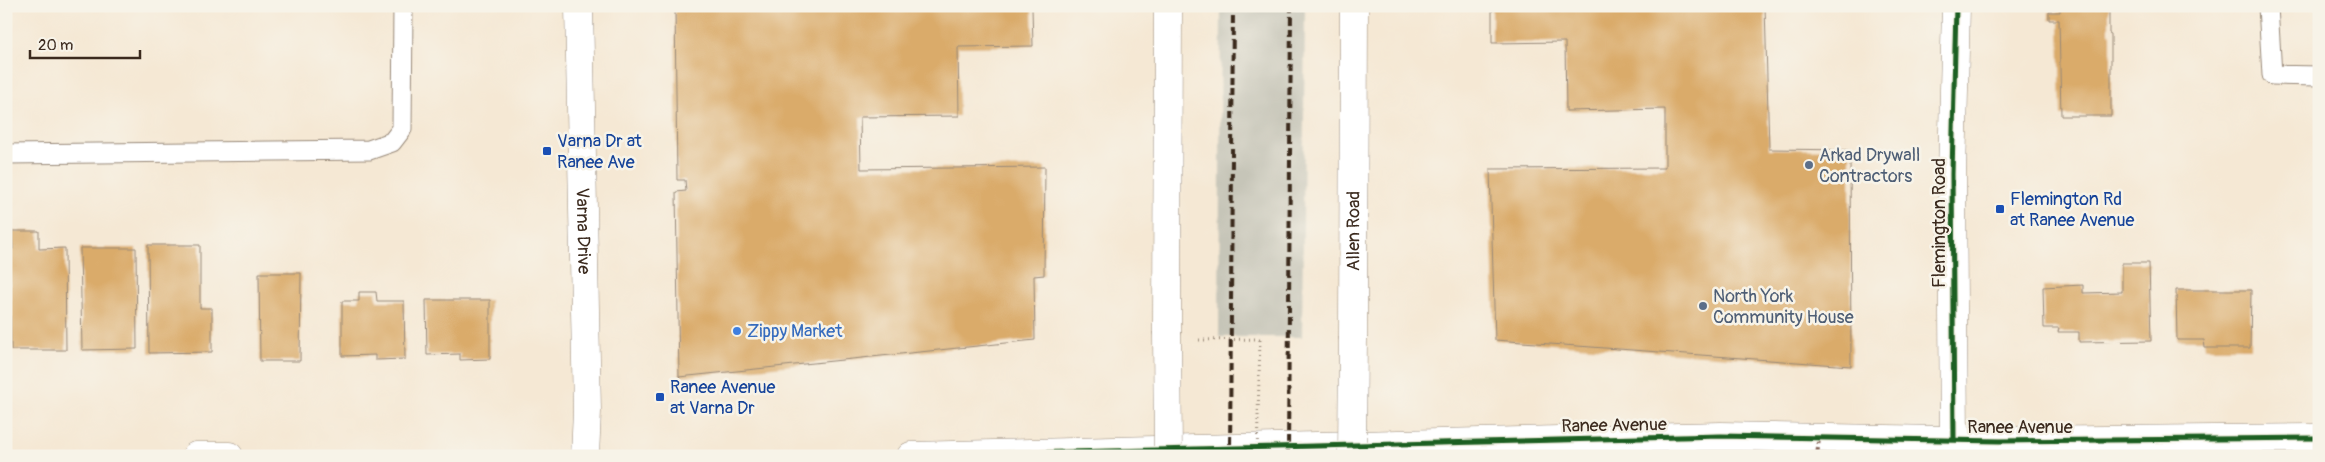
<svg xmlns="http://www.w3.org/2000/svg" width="2325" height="462" viewBox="0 0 2325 462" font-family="Pangolin,sans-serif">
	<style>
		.industrial { fill: #c6c5b8 }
		.building { fill: #daab6a }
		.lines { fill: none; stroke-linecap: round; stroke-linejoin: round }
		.service-casing { stroke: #988979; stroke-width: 21 }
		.minor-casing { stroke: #988979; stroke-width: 29 }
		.tertiary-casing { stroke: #988979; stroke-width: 29 }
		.motorway-casing { stroke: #988979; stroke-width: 29 }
		.path { stroke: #988979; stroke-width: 3; stroke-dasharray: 1 4; stroke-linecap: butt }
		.service { stroke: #fff; stroke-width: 19 }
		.minor { stroke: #fff; stroke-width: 28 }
		.tertiary { stroke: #fff; stroke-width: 28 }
		.motorway { stroke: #fff; stroke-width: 28 }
		.rail { stroke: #3b2a1e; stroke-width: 4; stroke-dasharray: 8 4; stroke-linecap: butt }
		.motorway-bridge-casing { stroke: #988979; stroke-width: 29; stroke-linecap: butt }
		.path-bridge { stroke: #988979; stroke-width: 3; stroke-dasharray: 1 4; stroke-linecap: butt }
		.motorway-bridge { stroke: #fff; stroke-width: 28 }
		.quiet { stroke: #8d6e63; stroke-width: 4; stroke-dasharray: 8 4; stroke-linecap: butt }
		.cycleway-casing { stroke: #f7f3e8; stroke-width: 8 }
		.cycleway { stroke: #1b5e20; stroke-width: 5 }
		.transit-dot { fill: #1a4fb4; stroke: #f7f3e8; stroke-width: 2 }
		.service-dot { fill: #5c6f8a; stroke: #f7f3e8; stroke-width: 2 }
		.shop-dot { fill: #3f7fe0; stroke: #f7f3e8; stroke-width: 2 }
		.labels { text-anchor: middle; stroke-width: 5; stroke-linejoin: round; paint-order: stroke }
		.transit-label { font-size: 18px; fill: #164399; stroke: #f7f3e8; text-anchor: start }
		.service-label { font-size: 18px; fill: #4e5e75; stroke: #f7f3e8; text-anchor: start }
		.street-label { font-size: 18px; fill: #3b2a1e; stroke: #f7f3e8 }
		.shop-label { font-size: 18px; fill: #366cbe; stroke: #f7f3e8; text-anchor: start }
	</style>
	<rect width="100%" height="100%" fill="#f7f3e8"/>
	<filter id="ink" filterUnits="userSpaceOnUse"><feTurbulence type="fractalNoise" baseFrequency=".02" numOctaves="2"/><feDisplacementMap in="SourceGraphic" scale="10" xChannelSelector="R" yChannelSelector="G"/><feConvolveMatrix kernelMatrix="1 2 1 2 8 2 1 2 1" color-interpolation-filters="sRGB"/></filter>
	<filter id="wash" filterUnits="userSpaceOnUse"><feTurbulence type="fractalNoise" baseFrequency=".0096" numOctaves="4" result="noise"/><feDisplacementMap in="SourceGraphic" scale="20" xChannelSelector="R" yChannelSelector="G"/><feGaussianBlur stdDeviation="1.12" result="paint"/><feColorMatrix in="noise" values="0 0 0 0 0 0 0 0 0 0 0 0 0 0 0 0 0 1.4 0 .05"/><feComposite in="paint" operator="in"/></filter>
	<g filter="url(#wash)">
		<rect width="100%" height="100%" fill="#f5e8d4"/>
		<!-- industrial -->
		<path class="industrial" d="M1221,6h84l-3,331h-83z"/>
		<g id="blocks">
			<!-- building -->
			<path class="building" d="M675,6h361l-4,2 1,38 -75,1 1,69 -99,1 1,52 184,-2 -1,108 -10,1 1,64 -356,37 -3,-185 10,-1 -1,-11h-8z
				M1492,6h273l4,143 81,1 1,216 -356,-26 -5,-171 175,-1v-59l-99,2 -1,-69 -73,1z
				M2060,6h49v27l2,1v82h-50l-2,-96h-10v-8h11z
				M12,231h27v18l26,-1 1,102h-55l-2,-100 4,-1z
				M148,245h52v63h12v44l-63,1z
				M80,248h56l1,101 -55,1z
				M2122,263h27l2,78 -72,1v-10h-21l1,-4h-15l-1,-41 40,-2v8l39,-1z
				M259,273h42l-1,88h-40z
				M2176,290h75l-1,58h-45l-1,-8h-27z
				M359,292h17l1,9h27l1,58 -30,1v-5l-33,1v-55h17z
				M426,300h64v59l-30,1v-6l-33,1z"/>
		</g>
	</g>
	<g filter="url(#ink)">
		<use href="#blocks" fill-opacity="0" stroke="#988979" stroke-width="1"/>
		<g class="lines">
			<!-- service casing -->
			<g class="service-casing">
				<path id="service" d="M2268,6l4,69 47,1
					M6,154l363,-4 23,-8 10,-13 1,-123"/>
			</g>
			<!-- minor casing -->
			<g class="minor-casing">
				<g id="minor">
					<path id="s1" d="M579,6l8,405 -2,45"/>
					<path d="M1954,440l-2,-266 4,-168"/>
				</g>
			</g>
			<!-- tertiary casing -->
			<g class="tertiary-casing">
				<path id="tertiary" d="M196,456h33
					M911,456l810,-20 279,5 319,-3"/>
			</g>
			<!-- motorway casing -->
			<g class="motorway-casing">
				<g id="motorway">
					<path d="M1167,332l1,-326"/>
					<path id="s2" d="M1353,337l1,-331"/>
				</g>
			</g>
			<!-- path -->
			<path class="path" d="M1199,340l61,-1"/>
			<!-- service -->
			<use href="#service" class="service"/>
			<!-- minor -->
			<use href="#minor" class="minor"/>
			<!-- tertiary -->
			<use href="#tertiary" class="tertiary"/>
			<!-- motorway -->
			<use href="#motorway" class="motorway"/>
			<!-- rail -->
			<path class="rail" d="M1230,456l3,-450
				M1288,456l3,-450"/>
			<!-- motorway-bridge casing -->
			<g class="motorway-bridge-casing">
				<path id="motorway-bridge" d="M1167,332l1,124
					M1352,456l1,-119"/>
			</g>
			<!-- path-bridge -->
			<path class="path-bridge" d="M1257,456l3,-117"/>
			<!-- motorway-bridge -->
			<use href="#motorway-bridge" class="motorway-bridge"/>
			<!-- quiet -->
			<path class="quiet" d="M1817,456l2,-17"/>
			<!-- cycleway casing -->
			<g class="cycleway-casing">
				<path id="cycleway" d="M1954,440l-2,-266 4,-168
					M911,456l810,-20 279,5 319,-3"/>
			</g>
			<!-- cycleway -->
			<use href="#cycleway" class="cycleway"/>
		</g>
	</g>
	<!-- markers -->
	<g class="transit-dot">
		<rect x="542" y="146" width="10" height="10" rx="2.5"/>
		<rect x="1995" y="204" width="10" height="10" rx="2.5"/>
		<rect x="655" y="392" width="10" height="10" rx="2.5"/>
	</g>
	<g class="service-dot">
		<circle cx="1809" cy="165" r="5"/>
		<circle cx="1703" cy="306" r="5"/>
	</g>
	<circle class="shop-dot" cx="737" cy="331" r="5"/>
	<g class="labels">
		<!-- transit labels -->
		<g class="transit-label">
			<text x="557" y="147">Varna Dr at<tspan x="557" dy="21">Ranee Ave</tspan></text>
			<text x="2010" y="205">Flemington Rd<tspan x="2010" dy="21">at Ranee Avenue</tspan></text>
			<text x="670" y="393">Ranee Avenue<tspan x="670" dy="21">at Varna Dr</tspan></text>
		</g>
		<!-- service labels -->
		<g class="service-label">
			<text x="1819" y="161">Arkad Drywall<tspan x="1819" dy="21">Contractors</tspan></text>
			<text x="1713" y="302">North York<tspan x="1713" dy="21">Community House</tspan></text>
		</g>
		<!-- street labels -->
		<g class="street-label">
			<text transform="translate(1939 223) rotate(-90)" y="6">Flemington Road</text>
			<text dy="6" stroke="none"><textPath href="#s1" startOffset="225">Varna Drive</textPath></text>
			<text dy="6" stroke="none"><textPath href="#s2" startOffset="106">Allen Road</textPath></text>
			<text transform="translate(1614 425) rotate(-1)" y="6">Ranee Avenue</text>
			<text x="2020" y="433">Ranee Avenue</text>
		</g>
		<!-- shop labels -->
		<g class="shop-label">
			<text x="747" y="337">Zippy Market</text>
		</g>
	</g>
	<!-- margin -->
	<rect width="2325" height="462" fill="none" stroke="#f7f3e8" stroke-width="25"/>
	<!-- scale -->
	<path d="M30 50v8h110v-8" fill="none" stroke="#3b2a1e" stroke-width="2.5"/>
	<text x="38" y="50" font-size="15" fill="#3b2a1e" stroke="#f7f3e8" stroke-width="4" paint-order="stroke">20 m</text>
</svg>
